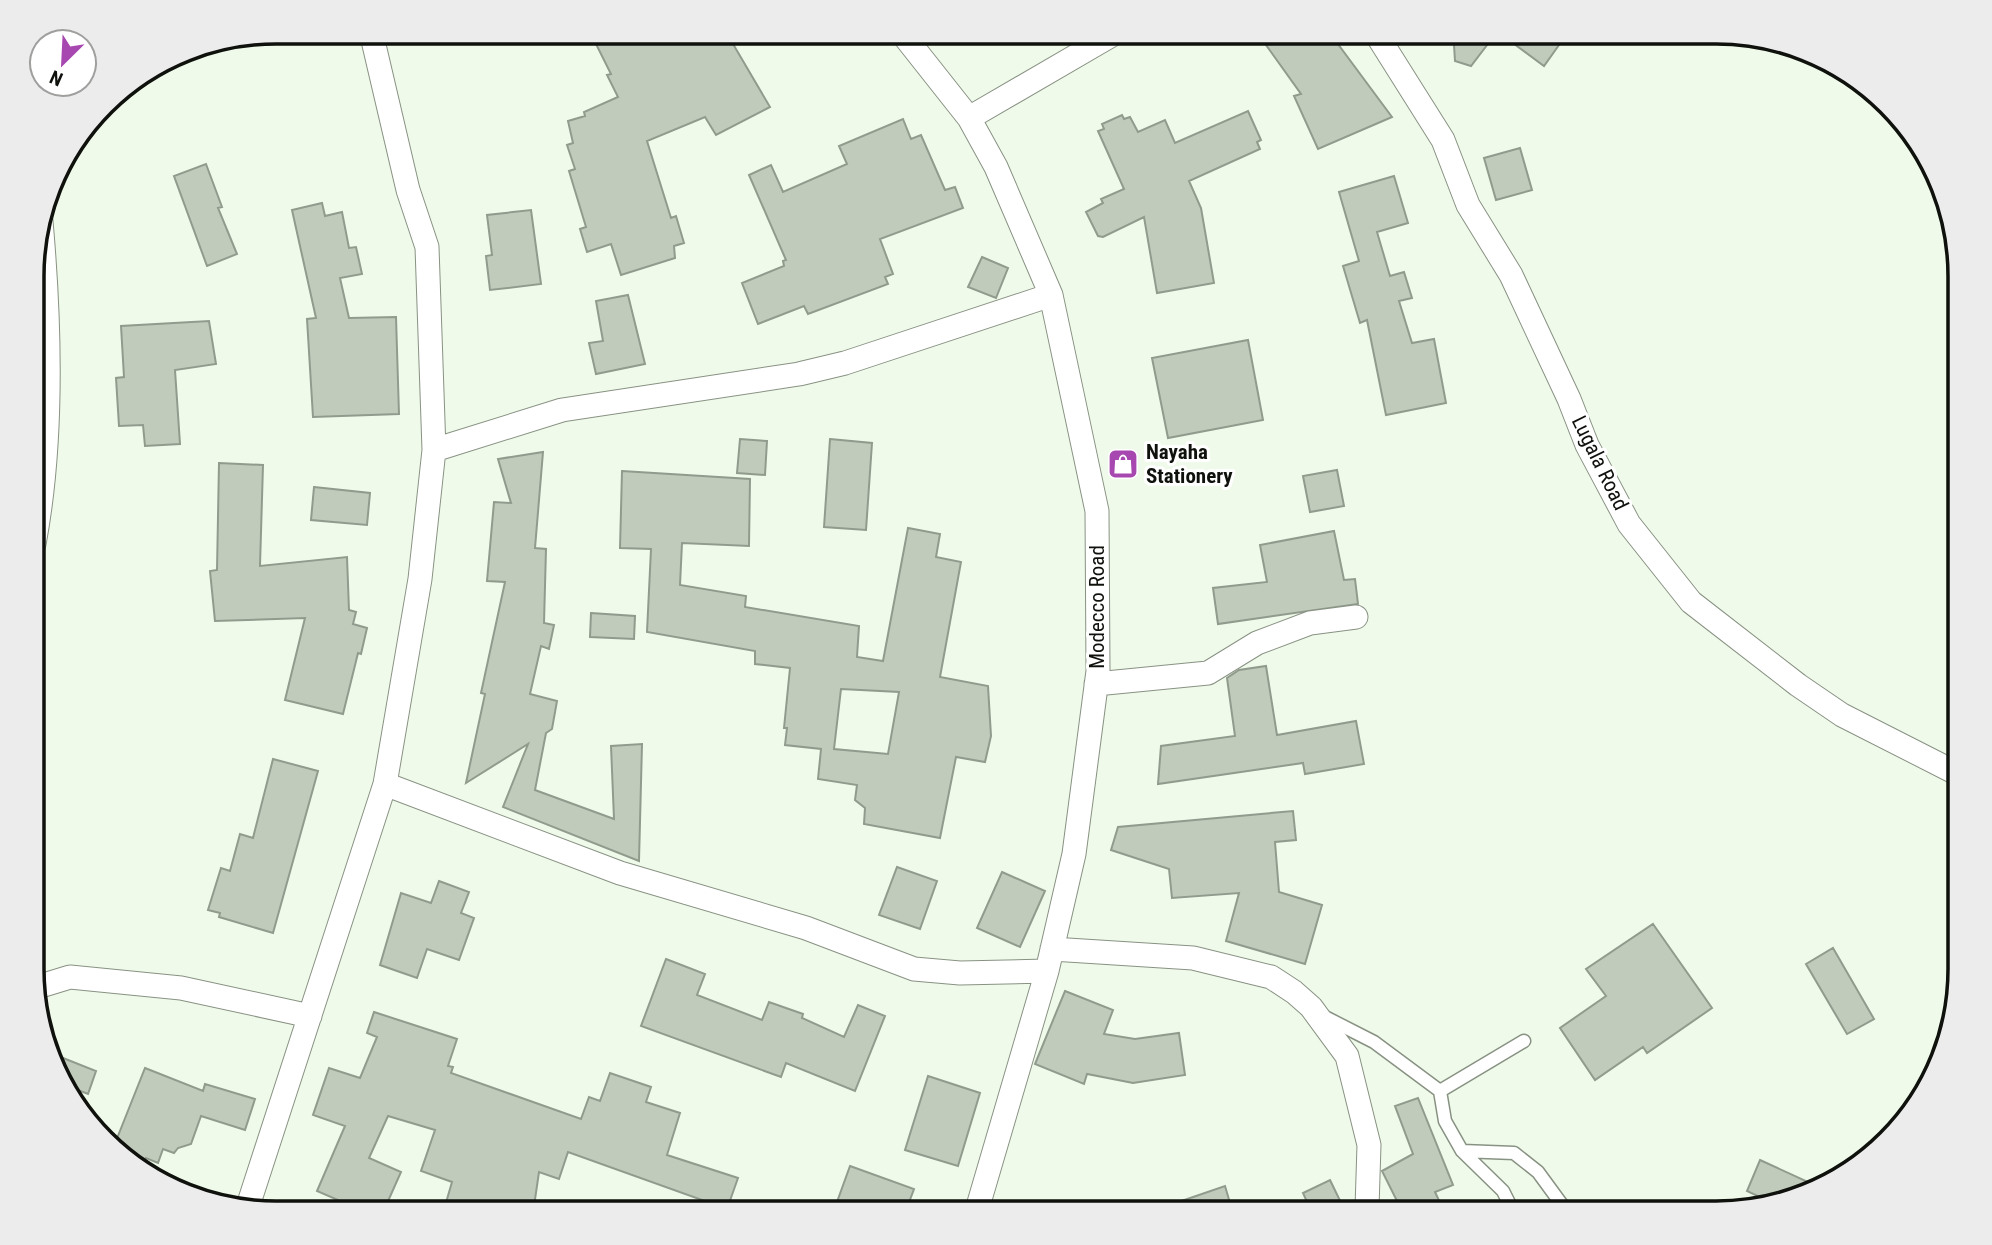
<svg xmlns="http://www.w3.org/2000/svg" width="1992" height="1245" viewBox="0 0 1992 1245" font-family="'Roboto Condensed',sans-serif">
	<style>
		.building { fill: #c0cbbc; stroke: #919b8d; stroke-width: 2; fill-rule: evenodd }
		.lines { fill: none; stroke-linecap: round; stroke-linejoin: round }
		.lane-casing { stroke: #889283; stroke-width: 15 }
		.street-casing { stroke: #889283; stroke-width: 25 }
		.lane { stroke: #fff; stroke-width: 12 }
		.street { stroke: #fff; stroke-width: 23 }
		.labels { text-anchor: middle; stroke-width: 6; stroke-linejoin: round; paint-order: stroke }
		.poi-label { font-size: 21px; font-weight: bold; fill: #0e110c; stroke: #fff; text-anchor: start }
		.street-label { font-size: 21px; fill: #0e110c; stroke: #fff }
		.rim { fill: none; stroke: #0e110c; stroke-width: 3.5 }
	</style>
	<rect width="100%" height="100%" fill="#f0faeb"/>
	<!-- building -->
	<path class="building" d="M590,32h136l44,75 -54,28 -11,-18 -58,24 24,77 5,-2 8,27 -10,3 1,12 -54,17 -10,-31 -24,8 -7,-23 6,-2 -17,-56 6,-2 -8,-24 6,-2 -5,-22 17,-5 -1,-4 34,-15 -11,-22 4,-1z
		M1285,32h44l63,85 -74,32 -24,-53 7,-2 -35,-49z
		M1462,32h35l-26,34 -16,-5 -1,-16z
		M1498,32h44l17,13 -15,21z
		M1248,111l13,29 -4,2 3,7 -71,32 12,27 13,75 -57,10 -13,-76 -41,20 -5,-1 -12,-24 17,-9 -2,-4 23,-10 -26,-58 6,-2 -2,-5 20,-9 2,4 6,-2 8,15 27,-12 10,23z
		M903,119l8,20 10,-4 24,55 10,-3 8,21 -83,31 13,35 -8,3 3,7 -80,30 -4,-8 -46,18 -16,-41 42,-17 -1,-5 3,-1 -37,-85 22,-10 12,27 64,-28 -8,-18z
		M1520,148l12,42 -36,10 -12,-42z
		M206,164l16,43 -4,1 19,46 -30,12 -33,-90z
		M1394,176l14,47 -31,9 13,44 14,-4 8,26 -13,3 13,42 22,-4 12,64 -60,12 -19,-95 -7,3 -17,-57 16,-5 -20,-69z
		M322,203l3,13 17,-4 7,36 7,-1 6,27 -22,4 9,40 47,-1 3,97 -86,3 -6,-98 9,-1 -24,-108z
		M531,210l10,74 -51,6 -4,-34 6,-1 -5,-40z
		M982,257l26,11 -12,30 -28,-11z
		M628,295l17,69 -49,10 -7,-31 14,-2 -7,-40z
		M209,321l7,43 -41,6 5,74 -35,2 -2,-21 -24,1 -3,-48 8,-1 -3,-51z
		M1248,340l15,80 -95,18 -16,-80z
		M740,439l27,2 -2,34 -28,-2z
		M830,439l42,4 -6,87 -42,-3z
		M543,452l-8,96 11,1 -2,74 10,2 -5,24 -8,-3 -11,48 27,7 -5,28 -6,4 -11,57 79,29 -3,-73 31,-2 -3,117 -136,-54 25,-63 -62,39 19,-89 -4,-1 24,-111 -18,-1 7,-79 17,1 -13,-44z
		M219,463l44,2 -3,101 87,-9 2,53 7,2 -3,12 14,4 -6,26 -3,-1 -15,61 -58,-14 20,-82 -90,3 -5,-50 7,-1z
		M1337,470l7,36 -34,6 -7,-36z
		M622,471l128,8 -1,67 -67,-3 -2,42 66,11 -1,11 114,19 -2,31 26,4 25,-133 32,6 -4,23 25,5 -21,115 48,9 3,50 -6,26 -29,-5 -16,81 -76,-14 1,-16 -10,-8 2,-15 -39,-6 3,-30 -36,-4 2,-17h-3l6,-60 -35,-4v-13l-108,-19 4,-83 -31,-1zM841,689l58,3 -11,62 -54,-5z
		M314,487l56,6 -3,32 -56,-5z
		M1334,531l10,49 11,-1 3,25 -140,20 -5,-36 54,-6 -7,-37z
		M591,613l44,3 -1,23 -44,-2z
		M1266,666l11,69 79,-14 8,43 -59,10 -2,-11 -145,21 3,-38 74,-10 -8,-58 12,-8z
		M273,759l45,12 -45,162 -54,-16 1,-4 -12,-3 13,-42 9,3 10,-37 13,4z
		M1293,811l3,29 -21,2 4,50 43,13 -17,59 -79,-23 13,-48 -67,5 -3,-29 -58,-19 7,-23z
		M897,867l40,14 -17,48 -41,-14z
		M1002,872l43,19 -25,56 -43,-19z
		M439,881l30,11 -8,21 13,5 -15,42 -32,-11 -10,29 -37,-13 21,-72 30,10z
		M1653,924l59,84 -65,45 -4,-6 -48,33 -35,-52 46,-32 -20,-27z
		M1833,948l41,71 -27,15 -41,-70z
		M666,959l39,15 -8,21 65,25 7,-18 34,12 -1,4 42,19 14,-32 27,11 -30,75 -69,-28 -5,14 -140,-51z
		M1065,991l48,19 -9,24 31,5 44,-6 6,42 -52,8 -46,-9 -3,10 -49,-20z
		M374,1012l83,27 -9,27 5,1 -2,6 130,46 8,-22 11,4 10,-28 41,14 -5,15 34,11 -13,42 71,23 -11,31 -159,-57 -9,27 -20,-7 -6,41h-90l9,-31 -31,-11 14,-41 -47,-14 -19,42 32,14 -16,36 -14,-6 -6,11h-32l5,-13 -21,-9 28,-65 -32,-11 16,-47 31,10 17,-41 -10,-4z
		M53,1054l43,17 -8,23 -23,-9z
		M145,1068l58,23 2,-7 50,15 -10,31 -44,-14 -10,28 -13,4 -4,5 -11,-4 -5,14 -12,-5 -6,14 -26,-26z
		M928,1076l52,17 -22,73 -53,-16z
		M1418,1098l35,87 -18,7 10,21h-42l-21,-42 31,-17 -18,-48z
		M1760,1160l59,27 -49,15 -23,-11z
		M850,1166l64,23 -9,24h-72z
		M1330,1180l16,33h-34l-9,-20z
		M1225,1186l8,27h-75v-4z"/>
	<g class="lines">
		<!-- lane casing -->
		<g class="lane-casing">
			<path id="lane" d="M1323,1016l51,26 66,49
				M1462,1151l52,2 24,19 30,41
				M1514,1213l-11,-22 -41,-40 -17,-30 -5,-30 84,-50"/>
		</g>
		<!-- street casing -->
		<g class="street-casing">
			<path id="street" d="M901,32l68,86 27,49 55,128 46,216 1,160 -24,183 -27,117 -71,242
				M1375,32l68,108 25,65 43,70 58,124 18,46 42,79 62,78 107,83 44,30 118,60
				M969,118l148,-86
				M434,450l128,-40 237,-36 46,-11 206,-68
				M34,544c19,-100 16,-222 7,-323
				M1096,684l112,-11 49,-30 53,-20 46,-6
				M385,784l235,89 186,55 108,41 46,4 87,-2
				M1052,949l141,9 78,19 23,15 17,15 36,49 22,89 -2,63
				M34,988l36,-11 111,11 129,28
				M247,1209l138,-425 35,-205 14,-129 -7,-203 -19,-57 -37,-158"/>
		</g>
		<!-- lane -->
		<use href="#lane" class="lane"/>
		<!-- street -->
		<use href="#street" class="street"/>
	</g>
	<!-- icons -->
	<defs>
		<g id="shop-square" transform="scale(1.575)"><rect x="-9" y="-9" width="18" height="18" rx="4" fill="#a747b0" stroke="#fff"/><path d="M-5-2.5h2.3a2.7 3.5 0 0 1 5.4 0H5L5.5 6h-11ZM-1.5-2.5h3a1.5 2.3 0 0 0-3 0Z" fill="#fff"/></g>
	</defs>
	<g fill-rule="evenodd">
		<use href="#shop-square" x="1123" y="464"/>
	</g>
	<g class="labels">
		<!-- poi labels -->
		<g class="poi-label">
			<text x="1146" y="459">Nayaha<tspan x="1146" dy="24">Stationery</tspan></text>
		</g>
		<!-- street labels -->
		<g class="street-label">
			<text transform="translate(1600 463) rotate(64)" y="7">Lugala Road</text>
			<text transform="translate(1097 607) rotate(-90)" y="7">Modecco Road</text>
		</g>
	</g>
	<!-- crop -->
	<path d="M0 0H1992V1245H0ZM276 44H1716A232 232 0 0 1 1948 276V969A232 232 0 0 1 1716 1201H276A232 232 0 0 1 44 969V276A232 232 0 0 1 276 44Z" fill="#ececec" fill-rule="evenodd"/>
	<path class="rim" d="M276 44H1716A232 232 0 0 1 1948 276V969A232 232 0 0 1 1716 1201H276A232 232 0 0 1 44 969V276A232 232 0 0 1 276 44Z"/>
	<!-- north arrow -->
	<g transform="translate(63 63) rotate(204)"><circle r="33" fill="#ffffff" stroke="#9fa09e" stroke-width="2"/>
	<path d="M0-5L12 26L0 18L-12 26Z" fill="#a747b0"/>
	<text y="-10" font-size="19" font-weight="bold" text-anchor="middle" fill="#0e110c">N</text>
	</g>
</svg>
